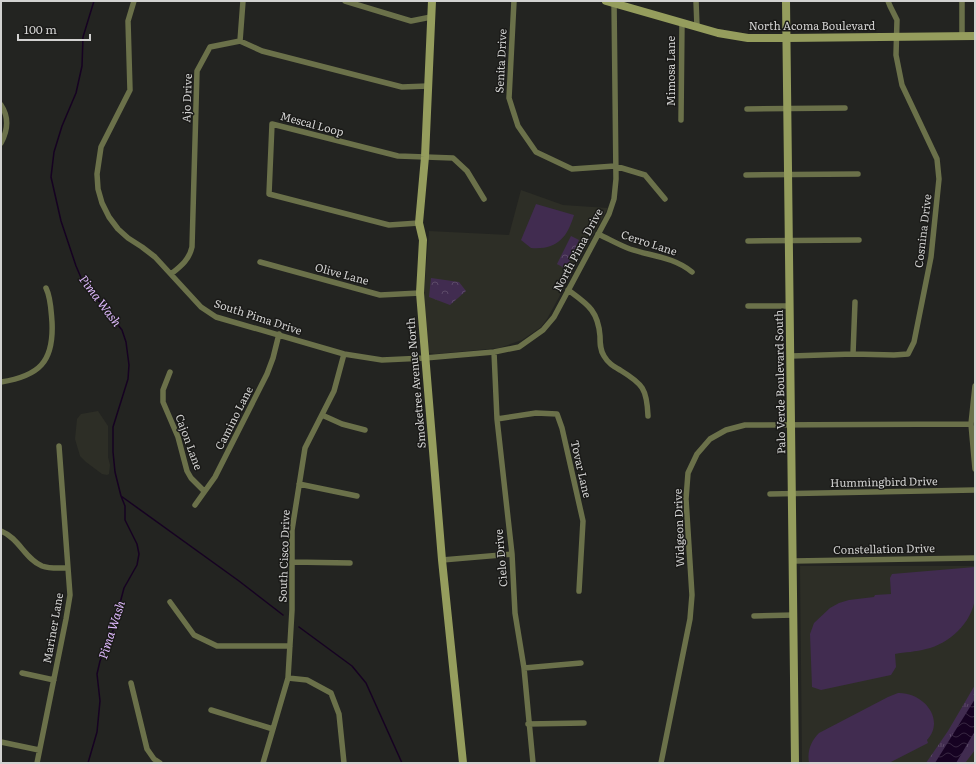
<svg xmlns="http://www.w3.org/2000/svg" width="976" height="764" viewBox="0 0 976 764" font-family="Literata,serif">
	<style>
		.built { fill: #2d2e26 }
		.grass { fill: url(#grass-tufts) }
		.park { fill: url(#park-crowns) }
		.pitch { fill: #412c50 }
		.water { fill: url(#water-waves) }
		.lines { fill: none; stroke-linecap: round; stroke-linejoin: round }
		.stream { stroke: #160222; stroke-width: 1.5 }
		.street { stroke: #6b714a; stroke-width: 5.5 }
		.secondary { stroke: #959d5d; stroke-width: 8 }
		.labels { text-anchor: middle; stroke-width: 3; stroke-linejoin: round; paint-order: stroke }
		.street-label { font-size: 11px; fill: #d2d2d1; stroke: #1a1a18 }
		.water-label { font-size: 12px; font-style: italic; fill: #ddb8fb; stroke: #1a1a18 }
	</style>
	<defs>
		<pattern id="grass-tufts" width="24" height="20" patternUnits="userSpaceOnUse"><rect width="24" height="20" fill="#412c50"/><path d="M3 7l-1-3M5 7V3M7 7l1-3M15 17l-1-3M17 17v-4M19 17l1-3" fill="none" stroke="#5c4a68"/></pattern>
		<pattern id="park-crowns" width="20" height="18" patternUnits="userSpaceOnUse"><rect width="20" height="18" fill="#412c50"/><path d="M2 6a3 3 0 1 1 6 0M12 15a3 3 0 1 1 6 0" fill="none" stroke="#5c4a68"/></pattern>
		<pattern id="water-waves" width="16" height="10" patternUnits="userSpaceOnUse"><rect width="16" height="10" fill="#160222"/><path d="M0 5q4-4 8 0t8 0" fill="none" stroke="#372641"/></pattern>
	</defs>
	<rect width="100%" height="100%" fill="#232421"/>
	<!-- built -->
	<path class="built" d="M521,190l42,15 45,3 -61,111 -6,8 -19,13 -23,8 -64,6 -6,-1 -3,-4 -2,-56 5,-62 80,4z
		M98,411l10,15v31l2,8 -1,9 -2,1 -5,-1 -16,-12 -6,-6 -5,-17 2,-20 4,-5z
		M800,566h175v197h-173z"/>
	<!-- grass -->
	<path class="grass" d="M975,685v65l-10,13h-39l22,-32z"/>
	<!-- park -->
	<path class="park" d="M571,236l8,4 -13,29 -9,-5z
		M431,278l28,4 7,9 -16,14 -21,-8z"/>
	<!-- pitch -->
	<path class="pitch" d="M536,204l38,11c-7,23 -17,35 -43,33l-10,-8z
		M975,567c0,10 1,21 0,31 -3,25 -26,46 -49,51 -10,3 -21,3 -31,5l1,13 -5,8 -70,15 -9,-3 -2,-53 4,-11 16,-15 9,-5 10,-3 25,-3 1,-2 16,-1 -1,-16 2,-4z
		M898,693c25,-1 48,26 29,47l1,3 -39,20h-80c-2,-12 2,-22 10,-30l69,-36z"/>
	<!-- water -->
	<path class="water" d="M975,699v32l-19,32h-21z"/>
	<g class="lines">
		<!-- stream -->
		<path class="stream" d="M121,496l118,85 44,34
			M299,627l53,39 14,17 36,80
			M88,763l9,-31 3,-31 -3,-27 3,-13 17,-40 2,-14 5,-19 13,-23 2,-11 -2,-10 -12,-24v-14l-4,-10 -6,-24 -2,-20v-25l15,-48 1,-14 -3,-23 -4,-12 -40,-50 -6,-14 -15,-45 -10,-44 3,-25 8,-26 14,-33 6,-27 1,-29 11,-36"/>
		<!-- street -->
		<path class="street" d="M134,1l-6,20 2,69 -29,57 -4,27 1,15 4,14 7,14 9,12 10,9 14,9 13,10 46,50 15,10 128,37 38,6 43,-2 69,-6 25,-5 24,-17 11,-13 55,-103 5,-15 2,-20 -2,-178
			M345,1l66,20 20,-4
			M514,1l-5,97 9,28 18,26 36,17 43,-3 30,9 20,24
			M696,1l1,26
			M962,1v35
			M240,41l3,-40
			M1,105c8,12 7,25 0,38
			M747,109l98,-1
			M681,120l1,-97
			M746,175l112,-1
			M419,223l-30,2 -120,-31 3,-70 126,32 55,2 14,13 17,28
			M598,234c11,5 21,11 32,15 21,7 44,8 62,23
			M748,241l111,-1
			M260,262l120,33 40,-2
			M171,274c10,-8 18,-14 21,-27l5,-176 13,-24 30,-6 22,10 140,36 26,-1
			M568,290c19,14 30,20 32,46 0,7 0,14 4,20 4,7 9,10 16,14 23,14 27,19 28,46
			M748,306h42
			M494,352l3,67 15,135 3,59 9,55 9,95
			M853,354l2,-52
			M791,356l62,-2 41,1 14,-1 6,-12 17,-85 8,-78 -2,-20 -35,-74 -6,-30 1,-35 -7,-14 -2,-5
			M170,372l-7,18v12l15,35 9,34 4,7 13,13
			M1,382c38,-6 53,-20 51,-60 -1,-12 -1,-24 -6,-34
			M975,386l-4,38 4,45
			M322,415l20,9 23,6
			M497,419l39,-6 21,1 5,14 21,93 -4,70
			M299,484l58,12
			M770,494l205,-4
			M195,505l20,-28 52,-103 6,-16 6,-24
			M1,531c18,7 24,28 41,35 8,3 17,2 25,2
			M442,560l70,-6
			M793,561l182,-3
			M292,562l58,1
			M170,602l24,33 23,11h73
			M754,616l40,-1
			M524,668l57,-5
			M22,673l32,7
			M288,678l19,2 24,13 8,21 5,49
			M131,683l16,66 7,10 6,4
			M211,710l62,19
			M528,724l56,-1
			M1,742l38,8
			M37,763l29,-144 4,-24 -11,-149
			M263,763l25,-85 4,-68v-80l13,-82 29,-57 10,-37
			M661,763l29,-144 2,-24 -6,-96 2,-26 9,-19 13,-15 16,-9 19,-5 226,-1"/>
		<!-- secondary -->
		<path class="secondary" d="M432,1l-7,156 -6,66 4,17 -3,53 22,267 21,203
			M606,1l112,32 30,5h39l188,-2
			M786,1l9,762"/>
	</g>
	<g class="labels">
		<!-- street labels -->
		<g class="street-label">
			<text x="812" y="30">North Acoma Boulevard</text>
			<text transform="translate(501 61) rotate(-87)" y="4">Senita Drive</text>
			<text transform="translate(671 71) rotate(-90)" y="4">Mimosa Lane</text>
			<text transform="translate(187 98) rotate(-88)" y="4">Ajo Drive</text>
			<text transform="translate(312 124) rotate(15)" y="4">Mescal Loop</text>
			<text transform="translate(923 231) rotate(-83)" y="4">Cosnina Drive</text>
			<text transform="translate(649 243) rotate(18)" y="4">Cerro Lane</text>
			<text transform="translate(578 250) rotate(-62)" y="4">North Pima Drive</text>
			<text transform="translate(342 274) rotate(15)" y="4">Olive Lane</text>
			<text transform="translate(258 317) rotate(18)" y="4">South Pima Drive</text>
			<text transform="translate(780 382) rotate(-91)" y="4">Palo Verde Boulevard South</text>
			<text transform="translate(416 383) rotate(-95)" y="4">Smoketree Avenue North</text>
			<text transform="translate(234 418) rotate(-63)" y="4">Camino Lane</text>
			<text transform="translate(189 442) rotate(70)" y="4">Cajon Lane</text>
			<text transform="translate(581 469) rotate(77)" y="4">Tovar Lane</text>
			<text transform="translate(884 482) rotate(-1)" y="4">Hummingbird Drive</text>
			<text transform="translate(679 528) rotate(-92)" y="4">Widgeon Drive</text>
			<text transform="translate(884 549) rotate(-1)" y="4">Constellation Drive</text>
			<text transform="translate(284 556) rotate(-88)" y="4">South Cisco Drive</text>
			<text transform="translate(501 558) rotate(-95)" y="4">Cielo Drive</text>
			<text transform="translate(53 628) rotate(-80)" y="4">Mariner Lane</text>
		</g>
		<!-- water labels -->
		<g class="water-label">
			<text transform="translate(100 301) rotate(53)" y="4">Pima Wash</text>
			<text transform="translate(112 630) rotate(-72)" y="4">Pima Wash</text>
		</g>
	</g>
	<!-- border -->
	<rect width="976" height="764" fill="none" stroke="#d2d2d1" stroke-width="4"/>
	<!-- scale -->
	<path d="M18 34v6h72v-6" fill="none" stroke="#d2d2d1" stroke-width="2"/>
	<text x="24" y="34" font-size="12" fill="#d2d2d1" stroke="#1a1a18" stroke-width="3" paint-order="stroke">100 m</text>
</svg>
